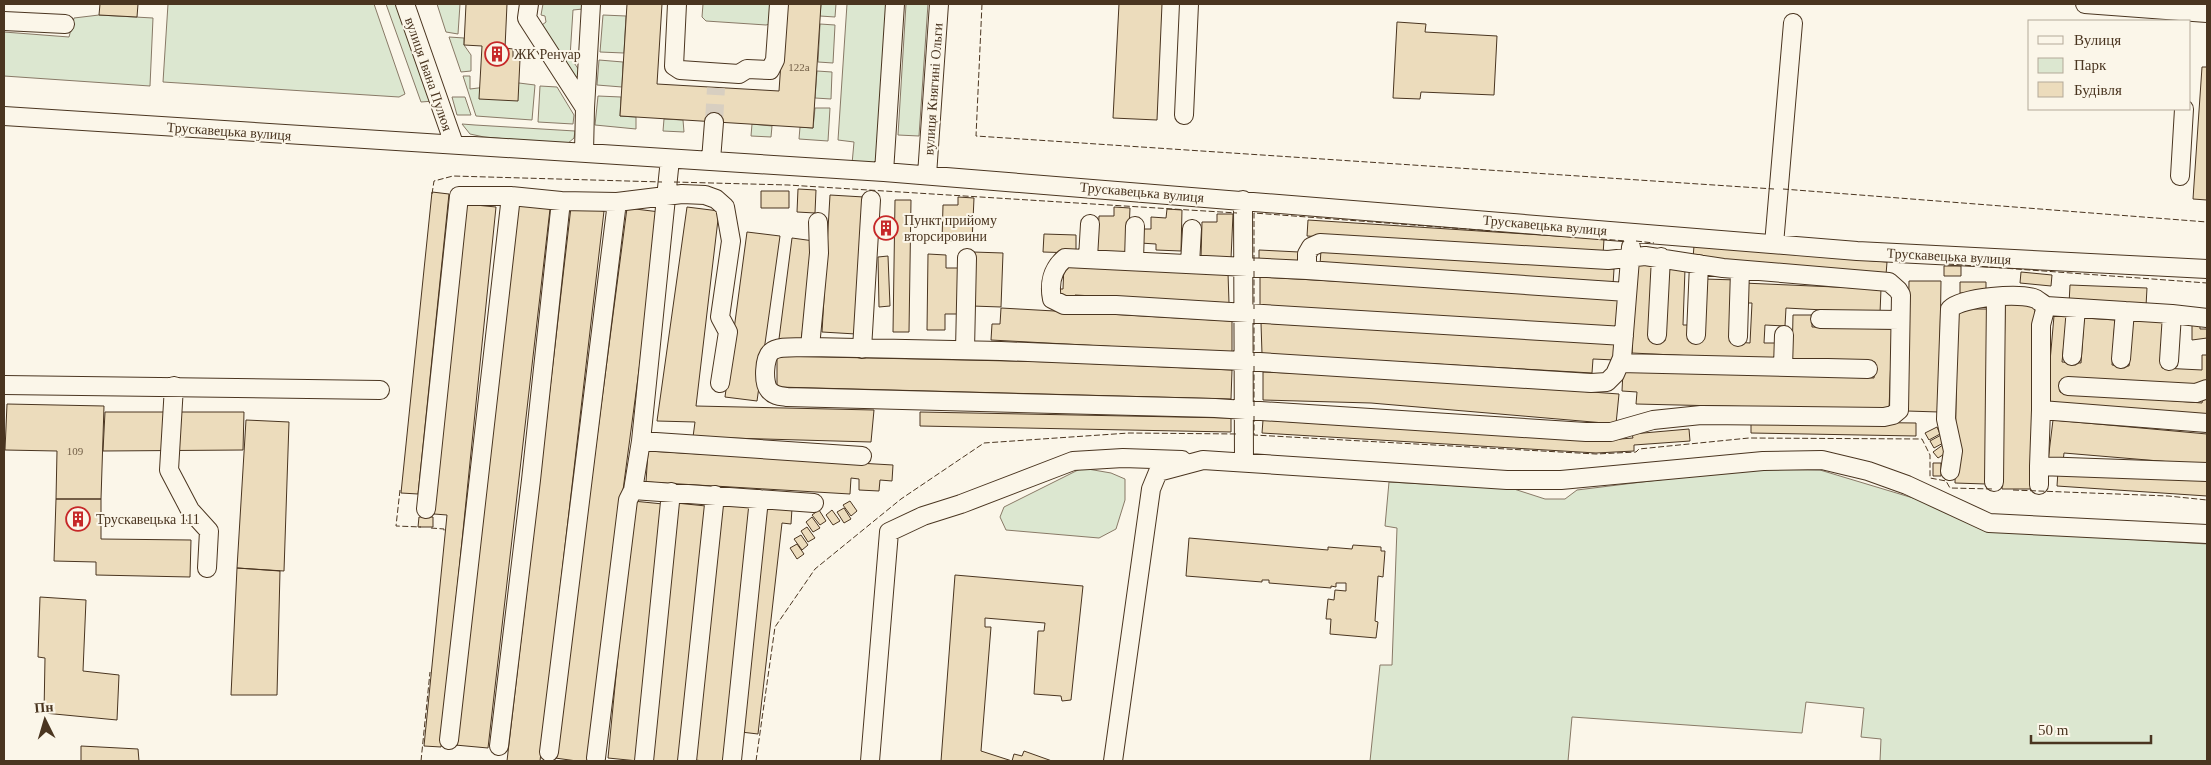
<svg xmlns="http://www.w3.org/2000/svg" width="2211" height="765" viewBox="0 0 2211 765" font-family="Georgia,serif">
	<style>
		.green { fill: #dce7d0; stroke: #887966 }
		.building { fill: #ecdcbc; stroke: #4a3520 }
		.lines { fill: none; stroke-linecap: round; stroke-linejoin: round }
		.minor-tunnel { stroke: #d8cfc1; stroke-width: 18; stroke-dasharray: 18 9; stroke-linecap: butt }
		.minor-casing { stroke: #4a3520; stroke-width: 20 }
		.minor { stroke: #fbf6e9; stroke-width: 18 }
		.fence { stroke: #4a3520; stroke-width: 1; stroke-dasharray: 6 2.5; stroke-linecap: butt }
		.labels { text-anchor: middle; stroke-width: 4; stroke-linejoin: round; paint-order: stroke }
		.number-label { font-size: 11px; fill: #725f47 }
		.poi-label { font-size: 14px; fill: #4a3520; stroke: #fbf6e9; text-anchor: start }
		.street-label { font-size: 14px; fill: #4a3520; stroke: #fbf6e9 }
	</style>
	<rect width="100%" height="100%" fill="#fbf6e9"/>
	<!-- green -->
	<path class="green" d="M168,4h206l31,90 -6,3 -236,-15z
		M386,4h15l33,97 -13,1z
		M437,4h23l-2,30 -12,-2z
		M543,4h40v5l-10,1 -3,47 9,13v9l-5,1 -32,-55 4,-3 -1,-6 -4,-1z
		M703,4h68l-1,20 -4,1 -60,-4 -4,-4z
		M821,4h15l-1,13 -15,-1z
		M847,4h43l-8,153 -8,9 -22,-2 2,-22 -16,-2z
		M906,4h22l-9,132 -21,-1z
		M99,15l54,3 -3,68 -146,-10v-44l65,5 5,-19z
		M603,15l23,1 -2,37 -24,-1z
		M820,24l15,1 -2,38 -15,-1z
		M449,37l15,1v7l7,10v16l-10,1z
		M599,60l24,2 -1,25 -25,-2z
		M817,71l15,1 -1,27 -16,-1z
		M463,76h7v13l49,-6 16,2 -3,35 -56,-4z
		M540,86l17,1 17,28 -1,9 -35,-2z
		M598,96l23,1 -1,19 16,1v12l-41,-4z
		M452,97h13l6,18h-14z
		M815,108h15l-2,33 -29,-2 1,-12 13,1z
		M664,119l19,1 1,12 -21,-1z
		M462,124l13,1 100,6 -1,7 -7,6 -83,-7 -14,-3z
		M752,124l20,2 -1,11 -20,-1z
		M1082,468l29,5 14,6v21l-9,29 -17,9 -93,-8 -6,-13 4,-10z
		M1748,469l72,1 123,37 102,27 162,10v217h-327l1,-22 -20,-2 3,-29 -58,-6 -4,31 -230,-16 -4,44h-198l10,-96h12l5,-137 -12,-2 4,-44 125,7 31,10h20l12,-9z"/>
	<!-- building -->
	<path class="building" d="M100,4h38l-1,13 -38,-2z
		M466,4h41l-2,44 8,1v10h7l-2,42 -39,-2 3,-53 -18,-1z
		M627,4h35l-5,80 122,7 6,-87h36l-8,124 -193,-12z
		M1119,4h43l-5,116 -44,-2z
		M1397,22l29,2 -1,8 72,4 -3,59 -73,-3 -1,7 -27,-1z
		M2202,67h5v133l-14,-1z
		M798,189l18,1 -1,23 -18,-1z
		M761,191h28v17h-28z
		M432,192l17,2 -31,300 -17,-1z
		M830,195l34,2 -8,137 -34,-2z
		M958,197l16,1 -2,44 -30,-1 1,-36h15z
		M895,200h16l-2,132h-16z
		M465,204l31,3 -55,540 -17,-1 23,-231 -13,-1z
		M518,205l32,4 -62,539 -33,-3z
		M571,207l33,4 -64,550h-33z
		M687,207l32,4 -23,195 178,4 -3,32 -178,-5 2,-15 -38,-1z
		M1114,207l16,1 -2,45 -31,-2 2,-35h15z
		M627,208l33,4 -73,549h-10l-22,-3z
		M1167,209l15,1 -1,41 -25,-1v-6l-16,-1v-14h11v-12l15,1z
		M1217,214h16l-2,45 -30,-1 1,-36h15z
		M1308,220l296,19 -1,16 -296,-19z
		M881,223l10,1v9h-11z
		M747,232l33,4 -23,165 -32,-4z
		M1044,234l32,1v18l-33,-1z
		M792,238l22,3 -13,101 -22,-3z
		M1694,246l193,16 -1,13 -193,-17z
		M1259,250l40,2 -1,13 -39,-2z
		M1321,250l293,19 -1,16 -293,-20z
		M973,252l30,1 -2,54 -29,-1z
		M928,254l18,1v13h15v46h-16v16h-18z
		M888,256l2,50 -11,1 -1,-50z
		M1636,263l17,1 -4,76 16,1 3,-72h17l-2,56h7l-1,16 12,1 3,-63 33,1 -3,62 16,1 2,-40h-10l1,-20 138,6 -1,24 -94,-5 -1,18 -20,-1 -1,18h14l-1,17 -145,-7z
		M1064,264l164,9 1,30 -154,-8v4h-16l1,-10h3z
		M1944,266h17v10h-17z
		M2021,272l31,3 -1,11 -31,-3z
		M1260,277l361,20 -2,31 -359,-21z
		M1909,281h32l-2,131 -32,-1z
		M1960,282h26v11h-26z
		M2070,285l77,3 -1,18 -77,-2z
		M2005,304h30l-2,185h-31z
		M1001,308l231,13v32l-241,-13 1,-16h8z
		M1957,309h32l-3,175 -31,-1z
		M1793,315h19v12l80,2 -3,81 -253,-6 1,-12 -15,-1 1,-20 251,7 1,-16 -83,-2z
		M2054,316h13l-5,46 19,1 3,-45 31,2 -3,45 17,1 4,-49 33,2 -4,49 40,2v-15h5v28l-15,4 -131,-7 -1,12 142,11 1,-6 4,1v18l-161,-9z
		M1261,323l355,19 -1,18 -22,-1 -1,14 -330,-19z
		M2192,325h8v4h7v9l-15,2z
		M777,356l280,6 175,8 -1,29 -454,-12z
		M1263,372l108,4 248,18 -3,30 -245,-21 -108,-3z
		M7,404l97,2 -3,93h-45l1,-48 -52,-1z
		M105,412h139l-1,38 -140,1z
		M920,412l311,6v14l-311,-6z
		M246,420l43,2 -5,149 -47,-3z
		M1263,420l332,21 38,-3 -1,-4 57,-5 1,12 -56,4v6l-38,2 -334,-20z
		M2053,420l154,14v31l-143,-12 -1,9 -15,-1z
		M1751,421l165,2v13l-165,-3z
		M1937,427l3,7 -11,6 -4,-7z
		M1941,435l4,7 -11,6 -4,-7z
		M1944,444l5,7 -11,7 -5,-6z
		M648,451l245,14 -1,16 -12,-1 -1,11 -20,-1v-11l-8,-1 -1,16 -204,-12z
		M1933,463h8v13h-8z
		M2058,471l149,10v15l-150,-10z
		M56,499h45v40l90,1 -1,37 -94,-2v-13l-42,-1z
		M633,501l30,3 -25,257 -30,-3z
		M721,501l30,3 -28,257h-18l-11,-1z
		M850,501l7,10 -6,5 -8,-11z
		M676,503l30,3 -25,255h-30z
		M766,505l26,3 -1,16 -9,-1 -24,211 -17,-2z
		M844,508l7,11 -7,4 -7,-11z
		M819,510l7,11 -6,4 -8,-10z
		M832,510l8,11 -7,4 -7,-10z
		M419,517h14v10h-15z
		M812,517l8,11 -7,4 -7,-10z
		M807,527l8,11 -7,4 -7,-11z
		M801,535l7,10 -6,5 -8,-11z
		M1189,538l139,12v-3l24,2 1,-4 28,2v4h4l-2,26 -5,-1 -3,45 3,1 -2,16 -46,-4 1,-15h-5l2,-20 6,1 1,-10 11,1v-8h-10v4l-5,-1v2l-62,-5v-3h-7v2l-76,-6z
		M797,544l7,10 -7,5 -7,-11z
		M237,568l43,3 -3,124h-46z
		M955,575l128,11 -12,114 -9,1 -1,-5 -27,-2 4,-63h6l1,-8 -60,-5v9h6l-10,124 31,10 2,-7 8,2 2,-5 28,10h-111z
		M40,597l46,3 -3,71 36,4 -2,45 -73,-7 1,-55 -7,-1z
		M81,746l57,3 1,12h-58z"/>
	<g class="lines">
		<!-- minor-tunnel -->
		<path class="minor-tunnel" d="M714,122l2,-34"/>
		<!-- minor casing -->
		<g class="minor-casing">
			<path id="minor" d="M405,4l49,140
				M529,4l-2,14 58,90 -1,44
				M677,4l-3,62 6,4 59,4 8,-5 23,1 5,-10 4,-56
				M2085,4l122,9
				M4,21l61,3
				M585,108l6,-104
				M1184,115l5,-111
				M4,116l880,56 973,79 350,18
				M711,160l3,-38
				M884,172l11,-168
				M927,175l12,-171
				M2180,176l4,-67
				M1243,200l1,262
				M818,222l1,31 -9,94 191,4 243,10 347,22 16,-1 8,-8 7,-16 9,-111
				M1774,244l19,-221
				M1088,258l2,-34
				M1134,261l1,-35
				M1190,264l2,-35
				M1307,270l-242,-12c-13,11 -16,26 -13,41l12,6h52l508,31
				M2172,314l35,4
				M1820,319l80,1
				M1657,335l4,-78
				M1696,335l3,-71
				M1738,337l2,-67
				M810,347c-10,1 -32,-2 -39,5 -7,6 -8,31 -2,38 5,6 11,6 18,7l428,11 371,24h25l42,-12 48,-5 183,2 9,-2 6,-5 2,-115 -3,-5 -9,-8 -166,-14 -78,-12 -37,4 -288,-17 -9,4 -4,7v16l320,22
				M862,349l9,-149
				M965,350l2,-92
				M2072,356l4,-48
				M2121,359l4,-48
				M1620,363l248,6
				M1783,367l1,-32
				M4,385l376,5
				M174,386l-5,84 21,40 19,21 -2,37
				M2068,386l128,7 11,-4
				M2041,410v-85l5,-19 126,8 -3,47
				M641,441l221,15
				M2039,466l2,-56 166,13
				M1950,471l3,-20 -7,-32 4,-110c12,-12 71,-17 86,-10 3,2 7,5 10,7
				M1994,482l2,-185
				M2039,485v-19l168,6
				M633,490l181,13
				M426,509l33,-313h52l50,5 56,1 65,-8 23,1 11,4 9,8 6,34 -11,76 8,15 -8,51
				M449,740l62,-544
				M499,746l32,-266 30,-279
				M549,752l68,-550
				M596,758l32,-258 5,-10 8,-49 29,-282
				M732,760l27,-261
				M644,761l27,-269
				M687,761l28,-266
				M870,761l19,-229 34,-16 38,-12 112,-43 50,-3 59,2
				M1113,761l38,-272 7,-17 45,-12 304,20h54l202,-19 59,-1 46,11 39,14 82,38 218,11"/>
		</g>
		<!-- minor -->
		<use href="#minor" class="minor"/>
		<!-- fence -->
		<path class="fence" d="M982,4l-6,132 798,53
			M674,182l114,3 449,28
			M1783,189l424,33
			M432,194l2,-13 19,-5 209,6
			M1601,239l25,2
			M1636,241l18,2
			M1254,261v-48l238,18
			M1948,264l259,19
			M1254,271v38
			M1254,319v37
			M1254,366v40
			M1254,416v19l342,19 40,-2 3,-3 110,-11 173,1 8,16v23l16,3 4,7 43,1
			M400,490l-4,36 25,1
			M2013,490l155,6 39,4
			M431,528l13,1v3
			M421,761l9,-89
			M756,761l19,-134 40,-58 86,-70 83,-56 145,-10 109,1"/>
	</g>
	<!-- icons -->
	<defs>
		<g id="building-ring" transform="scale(1.25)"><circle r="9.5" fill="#fbf6e9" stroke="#c62828" stroke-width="1.5"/><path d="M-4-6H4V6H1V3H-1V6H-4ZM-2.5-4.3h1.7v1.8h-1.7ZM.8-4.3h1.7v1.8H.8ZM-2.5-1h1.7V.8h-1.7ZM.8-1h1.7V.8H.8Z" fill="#c62828"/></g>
	</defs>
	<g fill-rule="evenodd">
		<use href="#building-ring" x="497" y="54"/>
		<use href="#building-ring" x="886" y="228"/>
		<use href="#building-ring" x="78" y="519"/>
	</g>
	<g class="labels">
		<!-- number labels -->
		<g class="number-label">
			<text x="799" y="71">122а</text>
			<text x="75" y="455">109</text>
		</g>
		<!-- poi labels -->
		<g class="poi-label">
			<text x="514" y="59">ЖК Ренуар</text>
			<text x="904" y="225">Пункт прийому<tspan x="904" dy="16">вторсировини</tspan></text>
			<text x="96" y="524">Трускавецька 111</text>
		</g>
		<!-- street labels -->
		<g class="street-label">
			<text transform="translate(429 74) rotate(71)" y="5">вулиця Івана Пулюя</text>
			<text transform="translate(933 89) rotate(-86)" y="5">вулиця Княгині Ольги</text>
			<text transform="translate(229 131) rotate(4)" y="5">Трускавецька вулиця</text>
			<text transform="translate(1142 192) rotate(5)" y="5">Трускавецька вулиця</text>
			<text transform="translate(1545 225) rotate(5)" y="5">Трускавецька вулиця</text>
			<text transform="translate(1949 256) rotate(3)" y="5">Трускавецька вулиця</text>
		</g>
	</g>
	<!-- border -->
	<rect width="2211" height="765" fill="none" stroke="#4a3520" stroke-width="10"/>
	<!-- legend -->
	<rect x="2028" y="20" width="162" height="90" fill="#fbf6e9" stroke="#b4a999"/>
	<rect x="2038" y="36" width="25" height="8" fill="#fbf6e9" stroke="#b4a999"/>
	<text x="2074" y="45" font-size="15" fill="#4a3520">Вулиця</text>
	<rect x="2038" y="58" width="25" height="15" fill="#dce7d0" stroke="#b4a999"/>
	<text x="2074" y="70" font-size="15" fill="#4a3520">Парк</text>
	<rect x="2038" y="82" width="25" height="15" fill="#ecdcbc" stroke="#b4a999"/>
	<text x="2074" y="95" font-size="15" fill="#4a3520">Будівля</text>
	<!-- north arrow -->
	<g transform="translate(45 720) rotate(355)" stroke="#fbf6e9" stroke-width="4" paint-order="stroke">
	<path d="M0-4L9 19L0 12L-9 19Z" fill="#4a3520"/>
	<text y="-8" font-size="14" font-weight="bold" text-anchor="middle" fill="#4a3520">Пн</text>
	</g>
	<!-- scale -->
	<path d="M2031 735v8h120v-8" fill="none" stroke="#4a3520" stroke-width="2.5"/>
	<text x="2038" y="735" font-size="15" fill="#4a3520" stroke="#fbf6e9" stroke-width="4" paint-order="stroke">50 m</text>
</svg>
